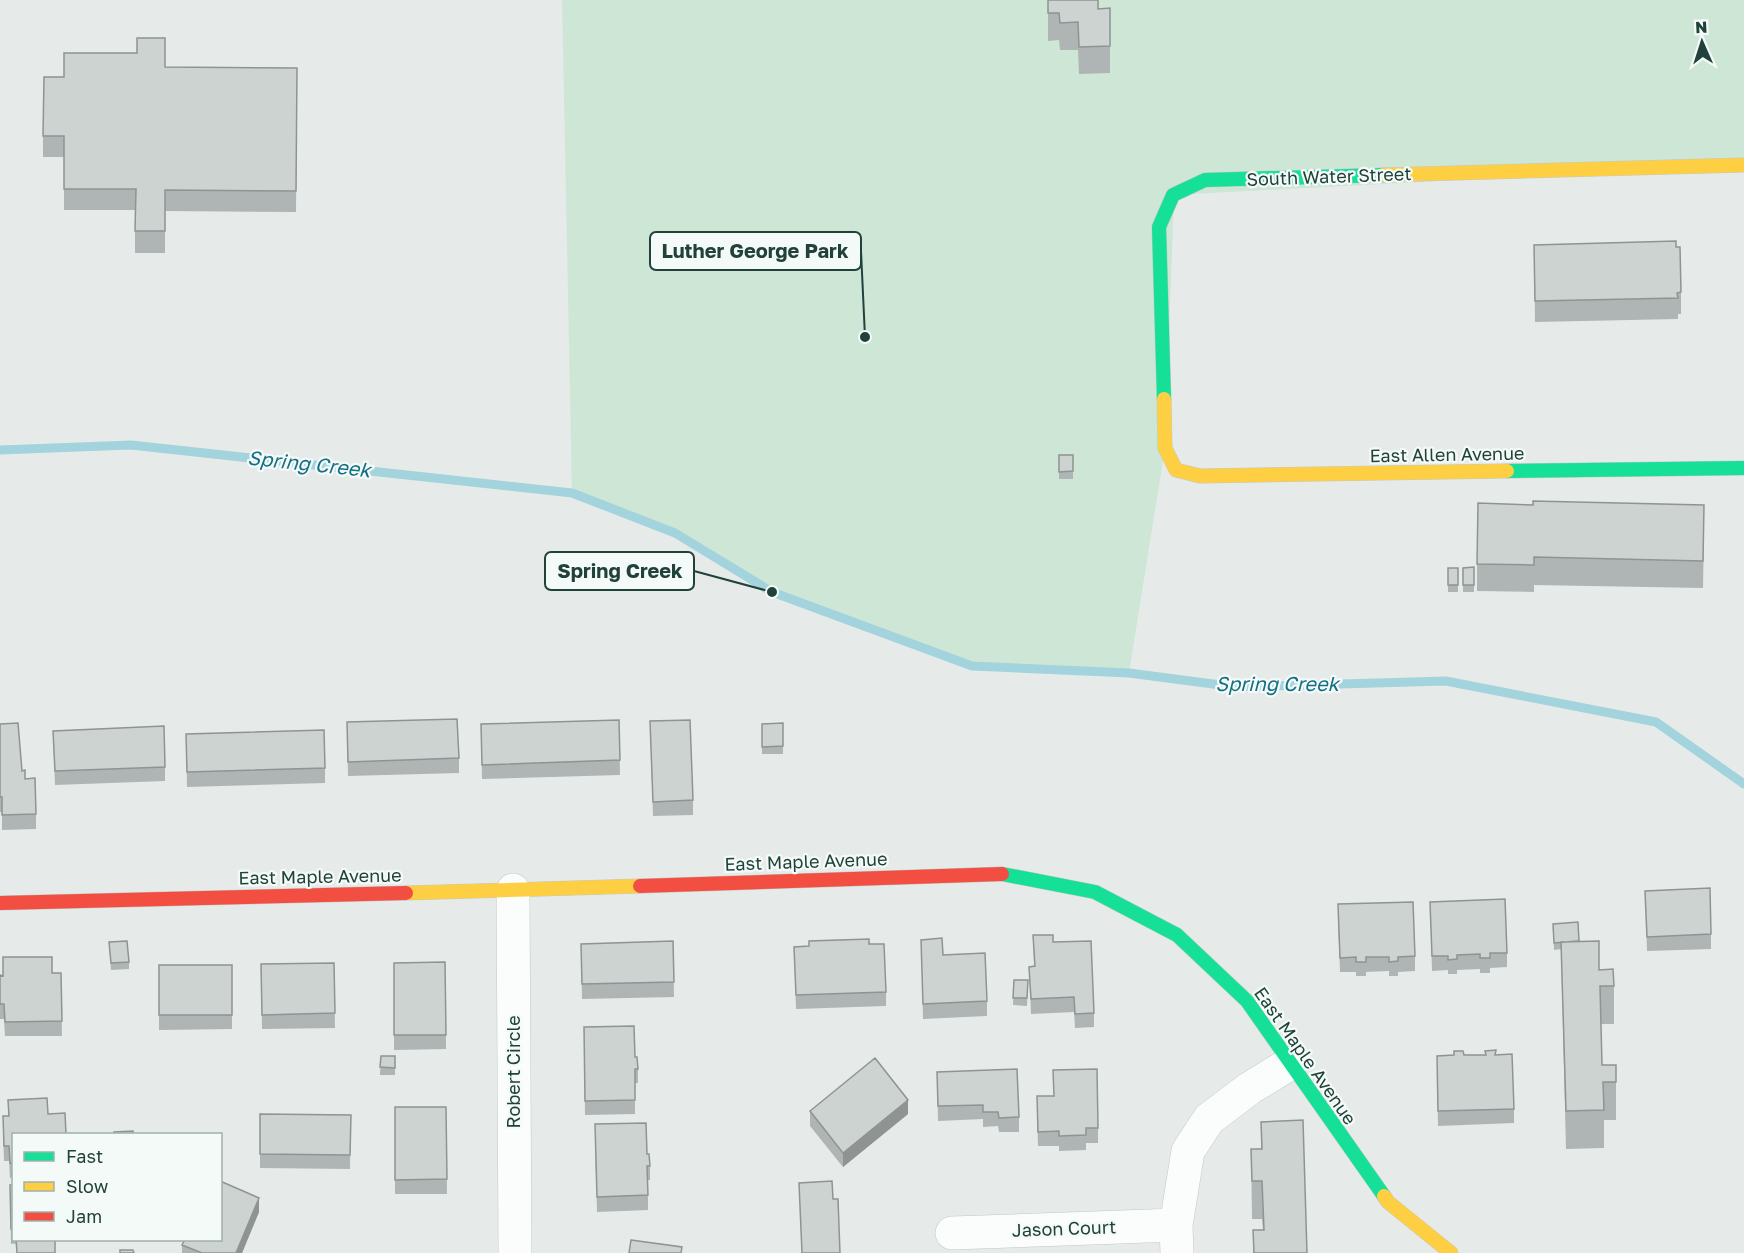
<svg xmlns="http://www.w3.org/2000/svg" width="1744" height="1253" viewBox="0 0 1744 1253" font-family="'Golos Text',sans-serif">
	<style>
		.green { fill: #cee6d6 }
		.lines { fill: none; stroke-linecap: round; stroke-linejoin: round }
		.stream { stroke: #a3d4dd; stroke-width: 9 }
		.street-casing { stroke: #c3c8c6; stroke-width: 34 }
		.fast-casing { stroke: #c1c9c6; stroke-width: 15 }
		.slow-casing { stroke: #c1c9c6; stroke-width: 15 }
		.jam-casing { stroke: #c1c9c6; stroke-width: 15 }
		.street { stroke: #fbfcfc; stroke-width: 33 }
		.fast { stroke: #16e098; stroke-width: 14 }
		.slow { stroke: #ffcf43; stroke-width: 14 }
		.jam { stroke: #f24e42; stroke-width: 14 }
		.wall { fill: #afb5b4 }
		.shaded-wall { fill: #8f9492 }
		.building { fill: #ccd3d1; stroke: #8f9492; stroke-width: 1.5 }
		.labels { text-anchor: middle; stroke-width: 4.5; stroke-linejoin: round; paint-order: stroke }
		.street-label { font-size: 18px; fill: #21423a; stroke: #f4faf8 }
		.water-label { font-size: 20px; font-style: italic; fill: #146f85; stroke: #f4faf8 }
		.leader { fill: none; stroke: #21423a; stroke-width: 2 }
		.callout-dot { fill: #21423a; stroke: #f4faf8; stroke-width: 2 }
		.callout { fill: #f4faf8; stroke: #21423a; stroke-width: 2 }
		.callout-label { font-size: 20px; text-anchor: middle; font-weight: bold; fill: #21423a }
	</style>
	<rect width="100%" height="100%" fill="#e6ebe9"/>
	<!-- green -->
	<path class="green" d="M562,0h1182v165l-570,30 -9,253 -36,225 -157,-7 -200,-74 -97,-59 -103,-40z"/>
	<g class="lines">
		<!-- stream -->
		<path class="stream" d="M0,450l131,-5 441,48 103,40 97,59 200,74 157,7 107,14 210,-6 210,41 88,62"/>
		<!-- street casing -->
		<g class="street-casing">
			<path id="street" d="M513,890l2,363
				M952,1233l224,-8
				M1177,1253l-1,-28 12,-74 21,-32 41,-31 41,-25"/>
		</g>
		<!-- fast casing -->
		<g class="fast-casing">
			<path id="fast" d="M1164,399l-5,-172 14,-32 32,-15 178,-5
				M1507,471l237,-3
				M1002,874l93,18 82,43 70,66 137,195"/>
		</g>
		<!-- slow casing -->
		<g class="slow-casing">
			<path id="slow" d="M1383,175l361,-10
				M1164,399l1,49 11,22 24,6 307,-5
				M406,893l234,-7
				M1384,1196l4,6 63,51"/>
		</g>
		<!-- jam casing -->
		<g class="jam-casing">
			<path id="jam" d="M640,886l362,-12
				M0,903l406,-10"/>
		</g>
		<!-- street -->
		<use href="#street" class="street"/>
		<!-- fast -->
		<use href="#fast" class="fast"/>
		<!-- slow -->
		<use href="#slow" class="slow"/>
		<!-- jam -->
		<use href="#jam" class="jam"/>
	</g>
	<!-- wall -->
	<path class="wall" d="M1048,0h50v9l12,37v27l-31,1 -1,-24h-18l-1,-10 -11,1z
		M165,67l132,1 -1,144 -131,-1v42h-30v-43h-71v-53h-21v-21l21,-59z
		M1534,245l147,47v22h-3v5l-143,3z
		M1059,455h14v24h-14z
		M1704,532l-1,56 -169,-3v7l-57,-1v-27z
		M1474,567v25h-11v-24z
		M1448,568h10v24h-10z
		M619,720l1,55 -138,4 -1,-55z
		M650,721l43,79v15l-40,1z
		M347,722l112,36v15l-111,3z
		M783,723v31h-21v-30z
		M0,724l25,55 11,35v15l-34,1v-18h-2z
		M53,731l112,36v14l-110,4z
		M186,734l139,34v15l-138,4z
		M1645,891l66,43v15l-64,2z
		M1430,902l77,51v14l-17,1v5h-10v-4l-23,1v4h-9v-4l-16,1z
		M1338,919l77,37v15l-17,1v4h-9v-5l-23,1v4h-10v-4h-16z
		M1553,924l26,17 20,29 15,16v38h-13l1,41 14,17v38h-12v28l-38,1 -5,-200 -7,1z
		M1033,935l20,7 41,71v14l-19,1 -1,-16 -43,2 -2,-47 5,-1z
		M921,940l22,15 44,46v15l-64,3z
		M673,941l1,56 -92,2 -1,-55z
		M109,942l20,20v7l-18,1z
		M869,944l17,48v14l-90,3 -2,-62z
		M445,962l1,87 -52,1v-87z
		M334,963l1,65 -73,1 -1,-65z
		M159,965h73v64l-73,1z
		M61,973l1,63h-57l-1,-17h-4v-44z
		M1014,980h14l-1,26 -14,-1z
		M584,1027l51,30 3,12v14h-3v31l-50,1z
		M1464,1055h32l18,54v14l-76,3 -1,-56z
		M381,1056h14v19h-15z
		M1053,1070l45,58v15h-12v7l-27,1v-5h-21l-1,-35 17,-15z
		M937,1072l82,45v15h-20l-1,-6 -15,1v-8l-45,2z
		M8,1100l6,34v43l-4,1 -1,-17h-5l-1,-30v-15h5z
		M395,1107h51l1,87h-52z
		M810,1111l98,3 -65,53 -33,-41z
		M260,1114l91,1 -1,54 -90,-1z
		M1261,1122l46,131h-54v-23h10l-1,-11h-10l-1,-70h10z
		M595,1139l52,15 3,12v14h-2v30l-51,2z
		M10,1185h4v54h41l-44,5z
		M259,1212l-17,41h-60v-8z"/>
	<!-- shaded-wall -->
	<path class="shaded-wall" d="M908,1100v14l-65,53v-14z
		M259,1198v14l-17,41h-6z"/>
	<!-- building -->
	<path class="building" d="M1048,0h50v9l12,-1v38l-31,1 -1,-25 -18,1 -1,-10h-11z
		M137,38h28v29l132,1 -1,123 -131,-1v41h-30l1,-42h-72v-53h-21l1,-59h20v-24h73z
		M1676,241v6h4l1,45 -4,1 1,5 -143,3 -1,-56z
		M1059,455h14v16l-14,1z
		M1533,501l171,4 -1,56 -169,-4v8l-57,-1 1,-61 55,2z
		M1474,567v18h-11v-17z
		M1448,568h10v17h-10z
		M457,719l2,39 -111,4 -1,-40z
		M619,720l1,40 -138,5 -1,-41z
		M690,720l3,80 -40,2 -3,-81z
		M18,723l4,48 3,-1v9l10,-1 1,36 -34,1v-18h-2v-73z
		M783,723v23l-21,1v-23z
		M164,726l1,41 -110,4 -2,-40z
		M324,730l1,38 -138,4 -1,-38z
		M1710,888l1,46 -64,3 -2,-46z
		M1505,899l2,54h-17v5h-10v-4l-23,1v4l-9,1v-4h-16l-2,-54z
		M1413,902l2,54 -17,1v4l-9,1v-5h-23v5h-10v-5l-16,1 -2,-54z
		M1578,922l1,19 -25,2 -1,-19z
		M1033,935h20v7l38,-1 3,72 -19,1 -1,-17 -43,2 -2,-32 6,-1z
		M942,938l1,17 42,-2 2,48 -64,3 -2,-64z
		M869,939v5h15l2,48 -90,3 -2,-48 15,-1v-5z
		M127,941l2,21 -18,1 -2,-21z
		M673,941l1,41 -92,2 -1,-40z
		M1599,941v29l14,-1 1,17h-14l2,79h14v17h-13l1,28 -38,1 -5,-169z
		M3,957h49v16h9l1,48 -57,1 -1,-18h-4v-29l3,1z
		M445,962l1,73h-52v-72z
		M334,963l1,50 -73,2 -1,-51z
		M159,965h73v50h-73z
		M1014,980h14l-1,18h-14z
		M634,1026l1,31h2l1,12h-3v31l-50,1 -1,-74z
		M1496,1050l-1,5 17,-1 2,55 -76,2 -1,-55 17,-1v-4h9l1,4h22l-1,-4z
		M381,1056h14v12l-15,-1z
		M875,1058l33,42 -65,53 -33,-42z
		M1017,1069l2,48 -20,1 -1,-6h-15v-7l-45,1 -1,-34z
		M1097,1069l1,59h-12v7l-27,1v-5l-21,1 -1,-36h17l-1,-26z
		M47,1098l1,16 17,-1 1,21h-52v29h-4l-1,-17h-5l-1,-30h6l-1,-16z
		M395,1107h51l1,72 -52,1z
		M260,1114l91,1 -1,40 -90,-1z
		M1303,1120l4,133h-53l-1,-23h11l-2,-49h-10l-1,-32h11l-1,-27z
		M646,1123l1,31h2l1,12h-3l1,29 -51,2 -2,-73z
		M133,1131v3h-19v-2z
		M220,1181l39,17 -23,55h-34l-20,-8 3,-6h35z
		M832,1181l1,18h5l2,54h-38l-3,-70z
		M10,1185h4v44h-3z
		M16,1239h39v14h-38z
		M631,1240l51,7 -1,6h-52z
		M120,1250h13l1,3h-14z"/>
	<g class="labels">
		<!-- street labels -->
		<g class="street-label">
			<text transform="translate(1329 177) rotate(-2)" y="6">South Water Street</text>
			<text transform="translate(1447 455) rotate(-1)" y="6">East Allen Avenue</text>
			<text transform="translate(806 862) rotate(-2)" y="6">East Maple Avenue</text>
			<text transform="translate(320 877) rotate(-1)" y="6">East Maple Avenue</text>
			<text transform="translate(1305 1056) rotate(55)" y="6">East Maple Avenue</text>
			<text transform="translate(514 1072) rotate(-90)" y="6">Robert Circle</text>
			<text transform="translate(1064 1229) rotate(-2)" y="6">Jason Court</text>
		</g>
		<!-- water labels -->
		<g class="water-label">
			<text transform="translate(309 464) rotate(6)" y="7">Spring Creek</text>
			<text x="1277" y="691">Spring Creek</text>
		</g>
	</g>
	<!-- callouts -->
	<path class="leader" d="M865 337L861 251M772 592L694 571"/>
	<g class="callout-dot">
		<circle cx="865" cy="337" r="6"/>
		<circle cx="772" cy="592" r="6"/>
	</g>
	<g class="callout">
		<rect x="650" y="232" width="211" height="38" rx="6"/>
		<rect x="545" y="552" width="149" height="38" rx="6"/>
	</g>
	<g class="callout-label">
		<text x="755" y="258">Luther George Park</text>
		<text x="620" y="578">Spring Creek</text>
	</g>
	<!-- legend -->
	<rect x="12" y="1133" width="210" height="108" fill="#f4faf8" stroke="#a0b0ac" stroke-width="1.5"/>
	<rect x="24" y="1152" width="30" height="9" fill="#16e098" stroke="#a0b0ac" stroke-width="1.5"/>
	<text x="66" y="1163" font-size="18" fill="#21423a">Fast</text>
	<rect x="24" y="1182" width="30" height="9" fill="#ffcf43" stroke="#a0b0ac" stroke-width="1.5"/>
	<text x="66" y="1193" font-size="18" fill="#21423a">Slow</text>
	<rect x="24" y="1212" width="30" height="9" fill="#f24e42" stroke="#a0b0ac" stroke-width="1.5"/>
	<text x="66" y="1223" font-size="18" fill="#21423a">Jam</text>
	<!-- north arrow -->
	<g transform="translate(1702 42) rotate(357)" stroke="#f4faf8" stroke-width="4.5" paint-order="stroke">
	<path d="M0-4.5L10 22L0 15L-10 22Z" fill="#21423a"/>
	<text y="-9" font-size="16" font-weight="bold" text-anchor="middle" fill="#21423a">N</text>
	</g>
</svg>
